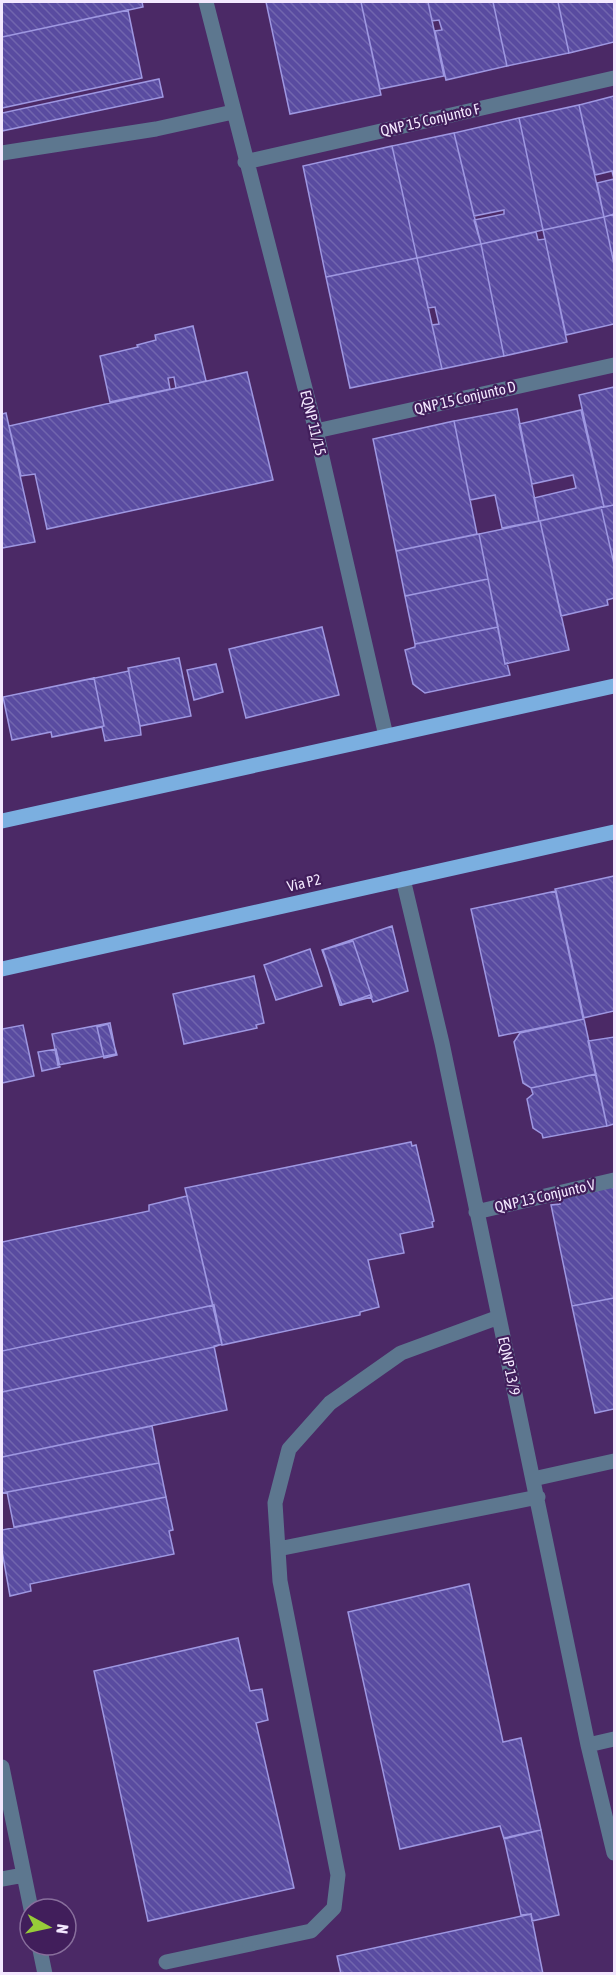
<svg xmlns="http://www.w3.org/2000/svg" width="616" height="1975" viewBox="0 0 616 1975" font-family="'Asap Condensed',sans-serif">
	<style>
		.building { fill: url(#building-back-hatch); stroke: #9e97e1; stroke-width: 1.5 }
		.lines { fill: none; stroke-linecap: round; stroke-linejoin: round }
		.minor { stroke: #5d778f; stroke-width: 15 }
		.major { stroke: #7bafe0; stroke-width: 15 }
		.labels { text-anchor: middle; stroke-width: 4.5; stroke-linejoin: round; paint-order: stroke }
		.street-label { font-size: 15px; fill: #f3e8fe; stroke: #411e5b }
	</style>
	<defs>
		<pattern id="building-back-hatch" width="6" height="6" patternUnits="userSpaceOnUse" patternTransform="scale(1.5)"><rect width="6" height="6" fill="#594ba0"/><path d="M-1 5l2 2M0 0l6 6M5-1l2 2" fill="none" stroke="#7165ae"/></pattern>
	</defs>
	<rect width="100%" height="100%" fill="#4b2966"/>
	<!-- building -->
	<path class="building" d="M2,2h140l1,5 -141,30z
		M266,2h95l20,93 -91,19z
		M361,2h67l16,74 -64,13z
		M428,2h65l14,64 -61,14 -11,-49 7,-1 -3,-10 -7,1z
		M493,2h65l11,51 -62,13z
		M558,2h56v40l-45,11z
		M128,10l14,68 -140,30v-71z
		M159,79l4,18 -161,34v-18z
		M614,96v118l-10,3 -7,-34 17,-4 -2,-8 -17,4 -16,-70z
		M579,105l25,112 -61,13 -24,-112z
		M519,118l24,112 -62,14 -7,-24 30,-6v-4l-30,6 -20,-83z
		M454,133l27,111 -64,14 -25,-112z
		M392,146l25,112 -91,19 -23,-111z
		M614,214v50l-10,-47z
		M604,217l10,47v60l-48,11 -23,-105z
		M536,232l2,8 7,-1 22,103 -63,14 -23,-112z
		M481,244l23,112 -62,13 -10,-44 7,-1 -4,-17 -7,1 -11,-50z
		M417,258l25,111 -92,19 -24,-111z
		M193,326l13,55 -30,7 -2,-11 -6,1 2,11 -60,13 -10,-46 38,-9 -1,-2 19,-5 -1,-5z
		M247,372l26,108 -226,49 -12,-55 -14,2 -12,-50z
		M614,387v118l-10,2 -25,-112z
		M517,409l22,112 -37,7 -7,-33 -25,5 -16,-79z
		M581,410l23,97 -65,14 -5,-23 42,-10 -3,-13 -41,9 -13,-60z
		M6,413l29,129 -33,6v-134z
		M454,421l23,113 -81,17 -23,-112z
		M614,505v59l-13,-57z
		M601,507l13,57v34l-7,2 1,5 -47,11 -21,-95z
		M540,521l29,129 -64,14 -26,-130z
		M479,534l9,45 -83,17 -9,-45z
		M488,579l10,48 -83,17 -10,-48z
		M322,627l17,68 -93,23 -17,-69z
		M498,627l7,37 2,-1 3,12 -85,18 -12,-9 -8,-34 10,-3v-3z
		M179,658l12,58 -51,10 1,9 -36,6 -3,-14 -50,10 -1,-5 -39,8 -9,-43 126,-26 -1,-3z
		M179,658l12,58 -51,10 -12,-58z
		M216,664l7,28 -29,8 -7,-30z
		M94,678l10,48 -52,11 -1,-5 -39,8 -9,-43z
		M614,876v135l-31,7 -28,-129z
		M556,891l28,128 -85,17 -28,-127z
		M392,926l16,65 -35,11 -3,-7 -28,10 -20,-55z
		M353,941l19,56 -32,8 -17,-55z
		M310,949l12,37 -46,14 -12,-35z
		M254,976l10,47 -8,2 1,3 -73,16 -11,-50z
		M584,1019l12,55 -65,14 -8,-5 -9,-41 6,-9z
		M110,1023l6,31 -58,11 -6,-31z
		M108,1024l9,31 -13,3 -7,-31z
		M23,1025l11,51 -32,7v-54z
		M614,1037v87l-7,2 -19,-85z
		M56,1049l4,18 -18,4 -4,-19z
		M596,1074l11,52 -64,12 -1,-4 -9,-6 -6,-29 6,-5 -2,-6z
		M411,1142l1,4 4,-1 18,76 -2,1 1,5 -33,7 4,19 -36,7 11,47 -19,5v3l-138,30 -37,-157z
		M614,1183v115l-42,8 -21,-101 9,-1 -2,-8z
		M187,1196l35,148 -8,3 -212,45v-150l147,-31v-6z
		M614,1298v111l-19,4 -23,-107z
		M214,1305l8,39 -8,2 13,64 -225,47v-106z
		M152,1426l7,37 -157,30v-36z
		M159,1463l7,34 -152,30 -7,-35z
		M166,1497l7,33 -4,1 5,23 -144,30 1,7 -21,5 -8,-45v-21z
		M469,1584l34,158 18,-4 20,92 -37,9 -4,-13 -100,23 -52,-237z
		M238,1638l12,53 12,-2 6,31 -12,3 38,165 -146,33 -54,-250z
		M541,1830l18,85 -27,6 -1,-7 -10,1 -17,-77z
		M531,1914l12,60h-202l-4,-18z"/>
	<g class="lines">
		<!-- minor -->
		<path class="minor" d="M206,2l110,429 70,305
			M2,153l154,-24 77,-17
			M245,162l369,-84
			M316,431l298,-66
			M403,879l39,164 146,702 26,108
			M476,1212l138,-32
			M533,1479l81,-18
			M278,1549l260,-52
			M588,1745l26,-6
			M2,1767l29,142
			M2,1879l22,-4
			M39,1945l6,29
			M166,1962l145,-31 23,-23 4,-33 -58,-294 -5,-78 14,-54 41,-46 71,-50 98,-36"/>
		<!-- major -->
		<path class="major" d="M2,821l612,-135
			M2,969l612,-137"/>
	</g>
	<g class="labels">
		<!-- street labels -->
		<g class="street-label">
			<text transform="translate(430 120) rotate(-13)" y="5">QNP 15 Conjunto F</text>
			<text transform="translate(465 398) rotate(-13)" y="5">QNP 15 Conjunto D</text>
			<text transform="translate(313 423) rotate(76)" y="5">EQNP 11/15</text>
			<text transform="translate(304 883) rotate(-13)" y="5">Via P2</text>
			<text transform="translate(545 1196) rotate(-13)" y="5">QNP 13 Conjunto V</text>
			<text transform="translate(509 1366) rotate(78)" y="5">EQNP 13/9</text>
		</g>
	</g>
	<!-- border -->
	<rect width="616" height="1975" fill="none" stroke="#f3e8fe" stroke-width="6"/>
	<!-- north arrow -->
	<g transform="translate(48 1927) rotate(98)"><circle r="28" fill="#411e5b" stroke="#886f9c" stroke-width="1.5"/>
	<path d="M0-4.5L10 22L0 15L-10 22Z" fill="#97cc39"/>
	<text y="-9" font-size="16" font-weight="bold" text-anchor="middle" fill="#f3e8fe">N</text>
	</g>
</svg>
